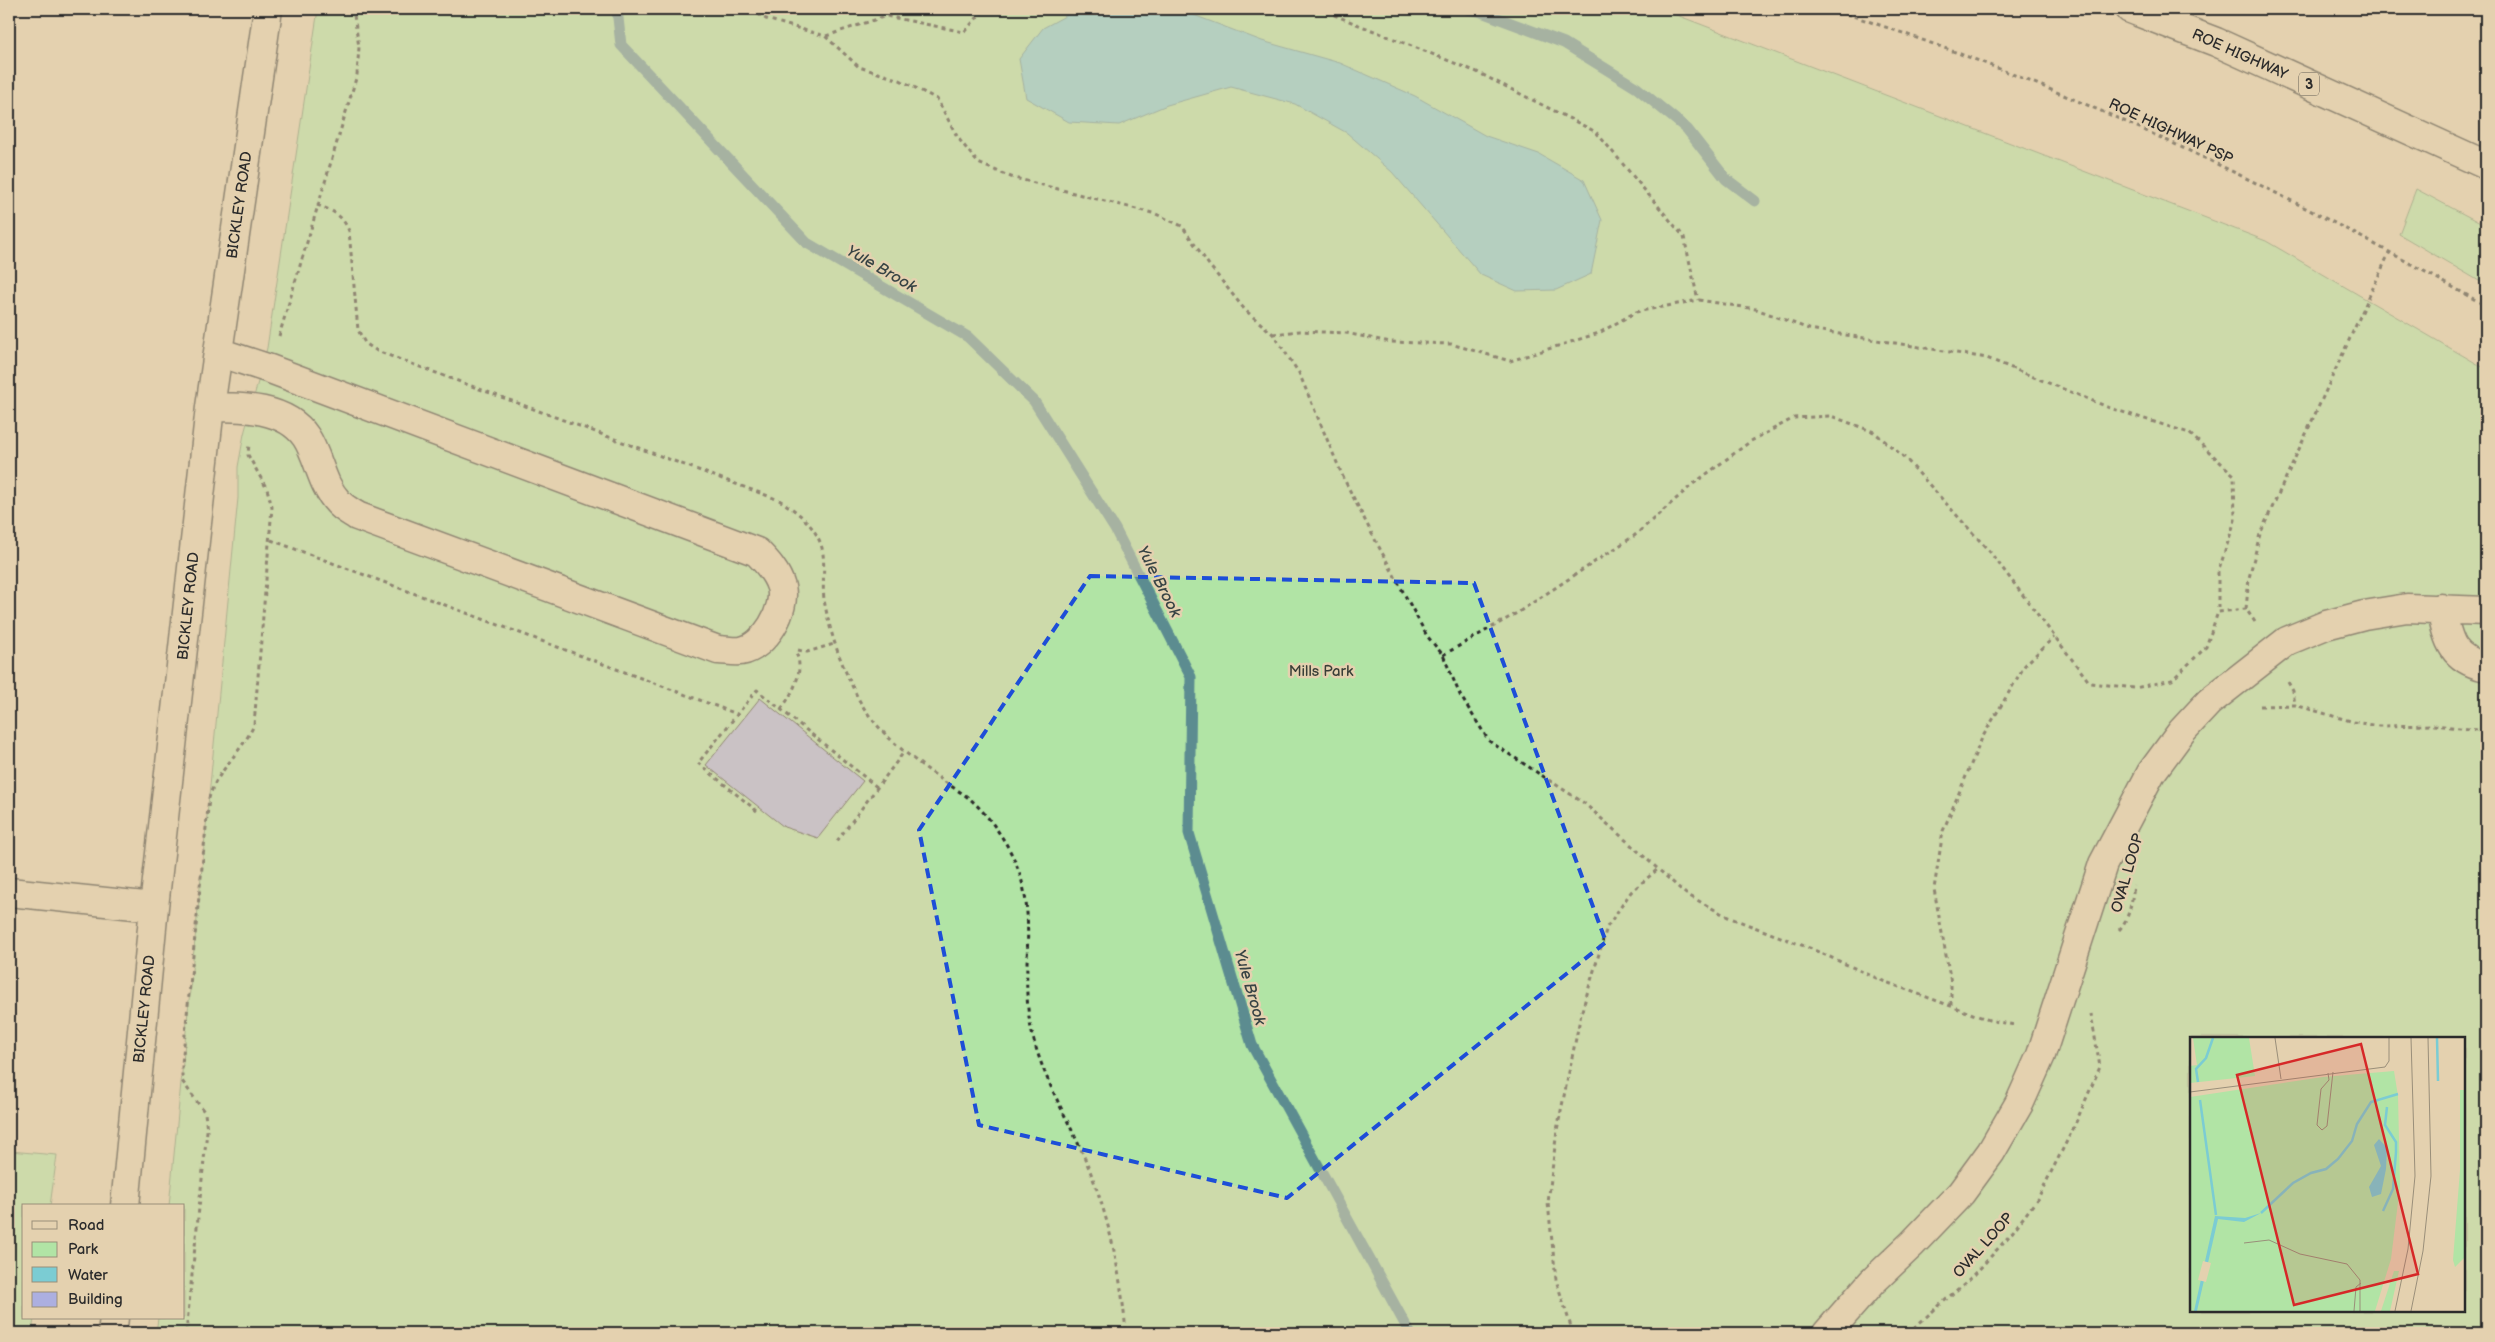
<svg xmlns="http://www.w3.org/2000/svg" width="2495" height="1342" viewBox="0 0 2495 1342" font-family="'Balsamiq Sans',sans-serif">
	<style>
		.green { fill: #b1e4a5; stroke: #6e8868; fill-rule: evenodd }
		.water { fill: #7bccd3; stroke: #5b8c90 }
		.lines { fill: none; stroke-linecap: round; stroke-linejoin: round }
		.stream { stroke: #5b8c90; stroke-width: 11 }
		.building { fill: #acafe0; stroke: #2b2b2b }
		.minor-casing { stroke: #2b2b2b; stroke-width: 31 }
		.highway-casing { stroke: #2b2b2b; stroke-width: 31 }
		.path { stroke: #2b2b2b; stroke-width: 3; stroke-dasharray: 4 4; stroke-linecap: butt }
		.minor { stroke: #e4d1af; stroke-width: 28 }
		.highway { stroke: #e4d1af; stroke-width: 28 }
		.marked { fill: none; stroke: #1d4ed8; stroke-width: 4; stroke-dasharray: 10 6; stroke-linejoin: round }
		.labels { text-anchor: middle; stroke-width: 5; stroke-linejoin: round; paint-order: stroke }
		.shield { fill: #e4d1af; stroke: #625d53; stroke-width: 1 }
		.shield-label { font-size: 14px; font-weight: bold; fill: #2b2b2b }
		.street-label { font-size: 15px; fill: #2b2b2b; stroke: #e4d1af }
		.park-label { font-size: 15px; fill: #383e37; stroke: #e4d1af }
		.water-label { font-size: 16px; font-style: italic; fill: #374344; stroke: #e4d1af }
		.inset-river { fill: none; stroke: #7bccd3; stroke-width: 2.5 }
		.inset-road { fill: none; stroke: #9a8f7a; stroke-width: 1 }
		.view { fill: #d62828; fill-opacity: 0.15; stroke: #d62828; stroke-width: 2.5 }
		.inset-edge { fill: none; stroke: #2b2b2b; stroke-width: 2.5 }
	</style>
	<rect width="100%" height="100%" fill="#e4d1af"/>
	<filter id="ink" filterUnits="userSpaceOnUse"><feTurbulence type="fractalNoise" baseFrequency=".02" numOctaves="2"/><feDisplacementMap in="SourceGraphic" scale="10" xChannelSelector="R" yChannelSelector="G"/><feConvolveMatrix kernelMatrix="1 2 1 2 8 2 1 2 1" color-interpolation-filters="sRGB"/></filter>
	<g filter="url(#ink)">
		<!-- green -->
		<path class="green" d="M318,9h1343l605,232 220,128v964h-2330l2,-15h26v-112h-15l69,-708v-31l6,-33 23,-86zM2191,1038h273v273h-273z
			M2416,189l70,37v59l-87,-51z
			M9,1151l48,4 -7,51h-26v112h10l-2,15h-23z"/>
		<!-- water -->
		<path class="water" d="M1078,9h85l28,5 71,27 78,22 75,33 71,40 53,18 45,26 18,40 -11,54 -35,16 -39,1 -36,-16 -89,-103 -45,-39 -52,-29 -64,-17 -64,18 -48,20 -50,-3 -43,-24 -7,-39 24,-31z"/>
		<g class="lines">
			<!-- stream -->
			<path class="stream" d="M617,9l4,36 186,198 161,94 66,64 81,128 76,148 -2,156 63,212 158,288
				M1468,9l11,2 85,32 73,45 50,41 39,50 29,22"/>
		</g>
		<!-- building -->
		<path class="building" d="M760,698l103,83 -45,57 -34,-11 -78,-62z"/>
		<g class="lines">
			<!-- minor casing -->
			<g class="minor-casing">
				<path id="minor" d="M210,407c32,0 76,0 96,30 13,20 15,47 32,65 5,6 13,10 19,14l361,134c7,0 16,2 23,1 24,-4 46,-42 40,-64 -4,-14 -14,-25 -24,-35l-487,-183 -52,-17
					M2441,608c7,32 10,51 45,59
					M9,892l145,15
					M125,1206l29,-299 56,-500 58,-398
					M112,1333l2,-15
					M1827,1333l45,-51 40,-38 49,-51 30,-41 29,-50 21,-47 62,-191 48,-91 31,-42 27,-29 78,-61 39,-16 38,-10 43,-7 79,3"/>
			</g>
			<!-- highway casing -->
			<g class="highway-casing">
				<path id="highway" d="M2130,9l86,33 270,123"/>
			</g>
			<!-- path -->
			<path class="path" d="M751,9l15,10 59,17 34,31 41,13 37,19 21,39 20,25 33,14 145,37 26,12 27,39 36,45 28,24 26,39 44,104 29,57 55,102 16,19 17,40 29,46 95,62 102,91 42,23 84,32 71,32 106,39 25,5
				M1319,9l158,63 119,60 88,105 14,63
				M1831,9c229,73 447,178 655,297
				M826,36l60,-20 78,16 21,-23
				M317,205c17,6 25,10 32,26l9,99 7,13 12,8 402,149c18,11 37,26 43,48 4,18 -1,39 3,57 7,35 16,58 31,89 17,35 51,61 82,83 10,8 22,14 32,22 16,14 30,33 40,52 32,60 8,116 21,177 9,45 34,85 52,126 25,57 38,118 43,179
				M1273,334l27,-3 46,2 44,9 61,2 59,17 89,-28 37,-21 63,-12 57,9 53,20 178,29 123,50 79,25 45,42 1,45 -17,53v39
				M279,336l78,-261 2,-28 -6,-38
				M271,540l466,174
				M2255,622l-9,-13 3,-31 11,-44 130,-283
				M798,650l9,2 27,-8
				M1443,655l74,-42 117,-77 59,-52 58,-43 43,-23 37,-2 43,16 31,26 85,94 100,131 45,5 37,-8 34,-33 12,-35 28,-3
				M2288,682l5,9 2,14
				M2260,706l35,-1 59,17 25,4 55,-1 52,6
				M781,709c11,-14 24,-38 15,-56
				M757,811l-59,-48 59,-73 121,98
				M837,841l67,-89
				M2119,930c11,-12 13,-30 15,-45
				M1951,1005v-22l-17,-94 9,-58 39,-93 43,-73 29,-28
				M186,1333l21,-202 -2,-18 -23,-32v-17l27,-266c8,-28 33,-46 45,-73l18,-218 -5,-18 -19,-34 1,-12
				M1573,1333l-17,-53 -8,-77 9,-73 24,-116 26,-87 24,-35 27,-23
				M1908,1333l67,-59 36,-40 27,-36 35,-69 27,-62 -9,-53"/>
			<!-- minor -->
			<use href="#minor" class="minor"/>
			<!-- highway -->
			<use href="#highway" class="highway"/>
		</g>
	</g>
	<!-- marked area -->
	<path d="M0 0H2495V1342H0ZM1090,576l384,7 132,359 -319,256 -308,-73 -60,-295z" fill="#e4d1af" fill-opacity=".55" fill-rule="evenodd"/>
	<path class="marked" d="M1090,576l384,7 132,359 -319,256 -308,-73 -60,-295z"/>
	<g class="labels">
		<!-- shield labels -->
		<rect class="shield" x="2299" y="72.5" width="20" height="23" rx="4"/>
		<g class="shield-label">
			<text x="2309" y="89">3</text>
		</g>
		<!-- street labels -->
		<g class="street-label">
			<text transform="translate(2240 54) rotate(24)" y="5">ROE HIGHWAY</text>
			<text transform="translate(2171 131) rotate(25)" y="5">ROE HIGHWAY PSP</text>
			<text transform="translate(239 205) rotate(-82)" y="5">BICKLEY ROAD</text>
			<text transform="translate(188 606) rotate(-84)" y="5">BICKLEY ROAD</text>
			<text transform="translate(2127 873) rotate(-74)" y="5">OVAL LOOP</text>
			<text transform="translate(144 1009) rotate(-84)" y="5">BICKLEY ROAD</text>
			<text transform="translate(1983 1245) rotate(-48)" y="5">OVAL LOOP</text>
		</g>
		<!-- park labels -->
		<g class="park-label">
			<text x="1321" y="676">Mills Park</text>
		</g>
		<!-- water labels -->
		<g class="water-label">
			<text transform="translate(882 268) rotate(30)" y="6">Yule Brook</text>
			<text transform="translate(1160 581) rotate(63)" y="6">Yule Brook</text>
			<text transform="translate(1251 987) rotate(74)" y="6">Yule Brook</text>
		</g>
	</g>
	<!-- overview -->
	<g transform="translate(2190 1037)">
		<rect width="275" height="275" fill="#e4d1af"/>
		<path d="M3,1h56l6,38 -65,7v-17l7,-1zM204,34l4,25 2,90 -9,73 -16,52h-185v-214l133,-20zM270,53h5v167l-10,10 -2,-7 7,-90zM204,234h5l-9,40h-9z" fill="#b1e4a5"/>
		<path d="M189,102l8,9 -1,21 -5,25 -9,3 -3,-10 12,-21 -7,-21zM71,176l-17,9 -26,-3 -21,92h-3l21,-95 30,2z" fill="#7bccd3"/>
		<path d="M13,224l8,2 -5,19 -8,-2z" fill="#e4d1af"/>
		<path class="inset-river" d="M247,1l1,43M8,45l-2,-13 10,-11 7,-20M10,63l16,115M193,174l10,-22 3,-37v-10l-11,-17 2,-18M71,176l32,-30 18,-10 15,-4 12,-10 14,-18 5,-17 14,-22 27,-8"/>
		<path class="inset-road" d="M85,1l6,41M138,36l1,7 -8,9 -4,36 5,5 5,-4 6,-54M0,55l195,-25 4,-6v-23M54,206l25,-3 31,14 47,10 13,16v31M164,274l2,-24 5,-4M205,274l13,-62 7,-73 -4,-138M221,274l12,-60 8,-75 -3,-138"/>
		<path class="view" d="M171,7l57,230 -124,31 -57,-230z"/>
		<rect width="275" height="275" class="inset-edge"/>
	</g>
	<!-- margin -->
	<rect width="2495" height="1342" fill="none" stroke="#e4d1af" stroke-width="30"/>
	<rect x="15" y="15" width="2465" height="1312" fill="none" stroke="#2b2b2b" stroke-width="2" filter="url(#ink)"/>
	<!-- legend -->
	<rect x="22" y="1204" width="162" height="115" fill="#e4d1af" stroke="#9a8f7a"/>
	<rect x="32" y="1221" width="25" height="8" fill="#e4d1af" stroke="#9a8f7a"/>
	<text x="68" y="1230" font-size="15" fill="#2b2b2b">Road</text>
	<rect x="32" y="1242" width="25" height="15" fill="#b1e4a5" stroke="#9a8f7a"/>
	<text x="68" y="1254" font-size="15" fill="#2b2b2b">Park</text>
	<rect x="32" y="1267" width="25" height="15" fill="#7bccd3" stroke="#9a8f7a"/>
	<text x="68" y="1280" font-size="15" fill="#2b2b2b">Water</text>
	<rect x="32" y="1292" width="25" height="15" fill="#acafe0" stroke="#9a8f7a"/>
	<text x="68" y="1304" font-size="15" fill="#2b2b2b">Building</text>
</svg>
